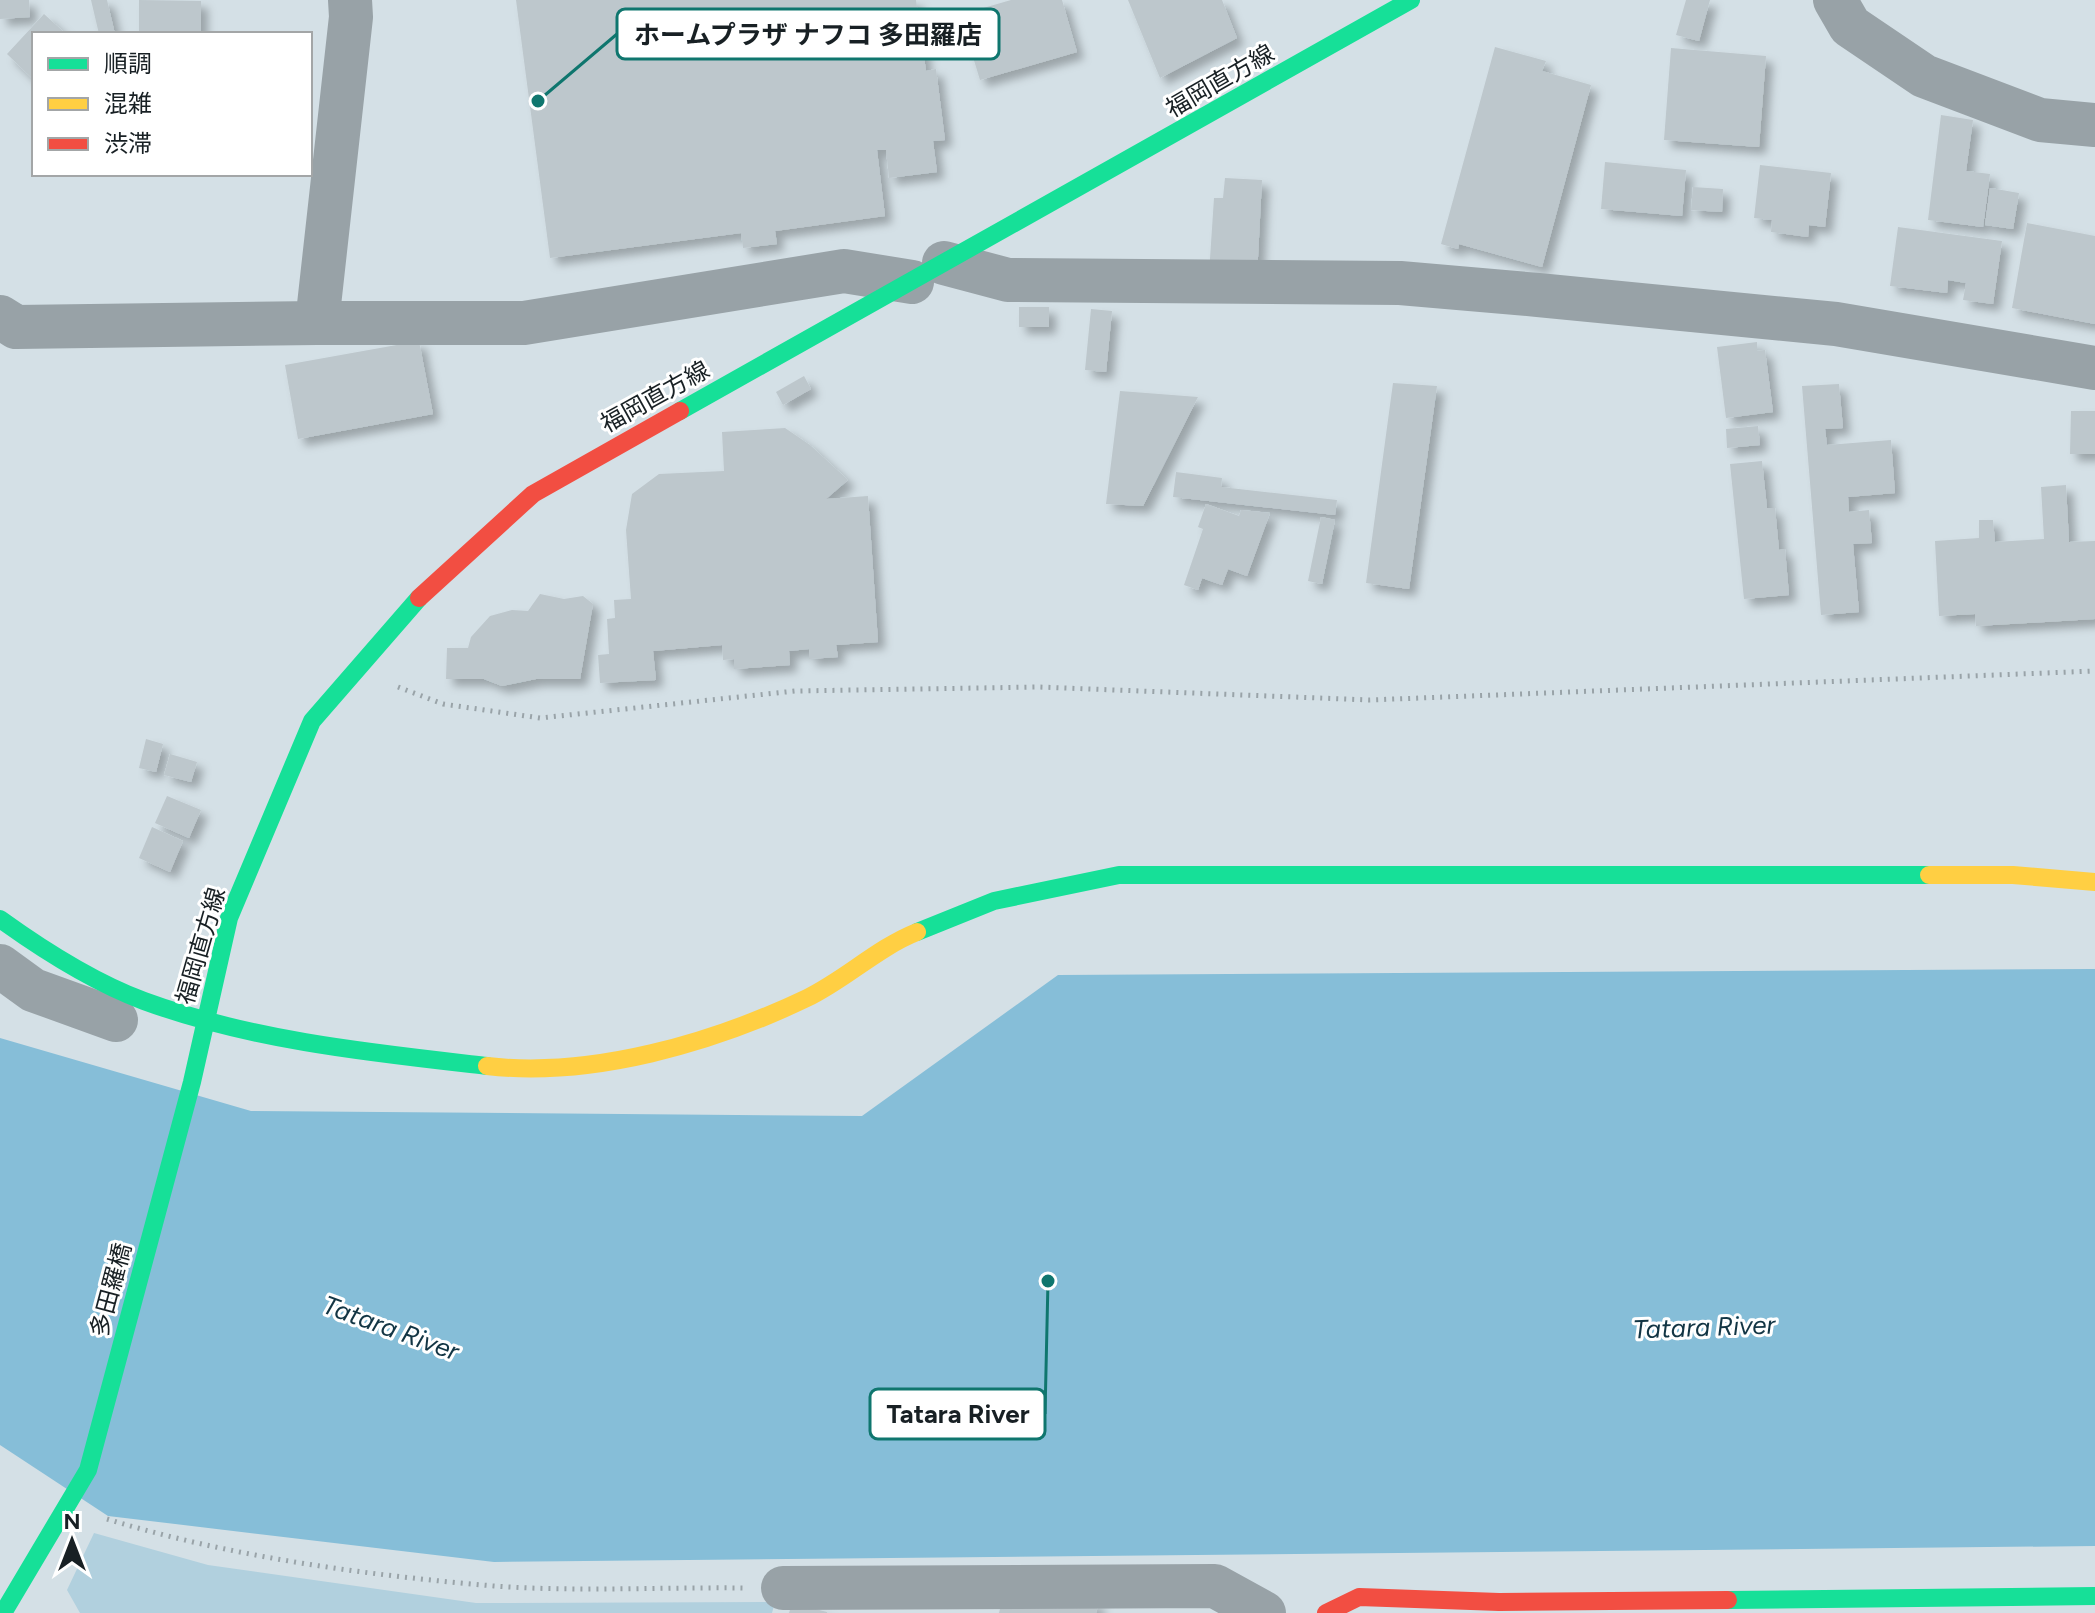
<svg xmlns="http://www.w3.org/2000/svg" width="2095" height="1613" viewBox="0 0 2095 1613" font-family="Figtree,'Noto Sans JP',sans-serif">
	<style>
		.green { fill: #b1d0de }
		.water { fill: #86bed8 }
		.building { fill: #bdc7cc; filter: url(#shadow) }
		.lines { fill: none; stroke-linecap: round; stroke-linejoin: round }
		.path { stroke: #99a3a8; stroke-width: 5; stroke-dasharray: 2 6; stroke-linecap: butt }
		.street { stroke: #98a2a7; stroke-width: 44 }
		.fast { stroke: #16e098; stroke-width: 18 }
		.slow { stroke: #ffcf43; stroke-width: 18 }
		.jam { stroke: #f24e42; stroke-width: 18 }
		.labels { text-anchor: middle; stroke-width: 6; stroke-linejoin: round; paint-order: stroke }
		.street-label { font-size: 24px; fill: #182024; stroke: #fff }
		.water-label { font-size: 26px; font-style: italic; fill: #123544; stroke: #fff }
		.leader { fill: none; stroke: #0f766e; stroke-width: 3 }
		.callout-dot { fill: #0f766e; stroke: #fff; stroke-width: 3 }
		.callout { fill: #fff; stroke: #0f766e; stroke-width: 3 }
		.callout-label { font-size: 26px; text-anchor: middle; font-weight: bold; fill: #182024 }
	</style>
	<defs>
		<filter id="shadow"><feDropShadow dx="7" dy="7" stdDeviation="4" flood-color="#0004"/></filter>
	</defs>
	<rect width="100%" height="100%" fill="#d4e0e6"/>
	<!-- green -->
	<path class="green" d="M94,1533l114,32 268,38 299,-1 -3,11h-692l-13,-23z"/>
	<!-- water -->
	<path class="water" d="M2095,969v577l-1601,16 -386,-46 -108,-71v-407l251,73 611,5 196,-141z"/>
	<!-- building -->
	<path class="building" d="M0,0h29l1,17 -30,2z
		M91,0h16l8,34h-16z
		M139,0l62,1v33h-62z
		M516,0h400l10,71 10,-2 9,71 -12,1 4,31 -48,6 -3,-28h-9l8,66 -110,15 2,13 -34,4 -2,-15 -191,25z
		M1011,0h51l15,52 -97,28 -14,-46 12,-4 -5,-19z
		M1128,0h94l15,38 -77,40z
		M1686,0h24l-11,41 -23,-6z
		M44,14l22,20h-32v46l-27,-26z
		M1495,47l51,14 -4,10 49,14 -49,182 -83,-23 -1,5 -17,-5z
		M1671,48l95,8 -7,91 -95,-7z
		M1941,115l32,5 -7,51 24,3 -7,53 -55,-7z
		M1605,162l81,8 -4,46 -81,-7z
		M1760,165l71,8 -6,54 -16,-2 -1,12 -37,-5 1,-12 -18,-2z
		M1225,178l37,2 -5,97 -48,-3 5,-76h9z
		M1693,187l30,2 -1,23 -31,-2z
		M1990,188l29,5 -6,36 -28,-4z
		M2027,223l68,13v88l-83,-16z
		M1898,227l104,14 -9,63 -30,-4 3,-17 -18,-3 -1,13 -57,-7z
		M1019,307h30v20h-30z
		M1091,309l21,2 -6,61 -21,-2z
		M419,341l14,73 -135,25 -13,-74z
		M1757,342v9l8,-1 8,62 -47,6 -9,-71z
		M804,376l7,13 -28,16 -7,-13z
		M1393,383l44,3 -28,203 -43,-6z
		M1839,384l4,44 -18,1 2,16 64,-5 4,53 -47,4 1,15 20,-2 3,33 -19,1 6,68 -38,3 -19,-229z
		M1120,391l78,6 -55,109 -37,-2z
		M2071,411h24v43h-25z
		M1758,426l2,19 -33,3 -1,-19z
		M785,428l25,17 38,35 -22,19 42,-3 10,146 -42,3 2,12 -29,2v-10l-20,2 1,14 -56,4v-10l-11,1 -1,-15 -69,6 3,29 -56,3 -2,-28 11,-1 -2,-35 8,-1 -1,-18 17,-1 -5,-69 6,-36 27,-20 65,-3 -2,-39z
		M1762,461l5,47h8l4,42 6,-1 4,46 -45,4 -14,-135z
		M1176,472l46,6 -1,9 116,13 -2,15 -162,-18z
		M2066,485l3,57 26,-1v78l-119,7 -1,-12 -36,2 -4,-75 44,-3v-18h14l2,22 49,-3 -3,-52z
		M1206,504l33,12 2,-6 29,3 -23,63 -19,-7 -6,16 -20,-7 -4,12 -14,-5 19,-56 -5,-2z
		M1321,517l14,3 -13,64 -14,-3z
		M540,594l24,5 19,-3 10,8 -13,75h-44l-34,7 -18,-7h-38l1,-31h21l3,-11 19,-21 22,-6 16,1z
		M146,739l17,5 -7,28 -17,-4z
		M170,754l27,8 -6,20 -27,-7z
		M167,796l34,14 -12,28 -34,-15z
		M152,827l31,14 -13,31 -31,-14z
		M1002,1600l97,2 -3,11h-97z
		M792,1603l35,9v1h-38z"/>
	<g class="lines">
		<!-- path -->
		<path class="path" d="M398,687l45,17 97,14 255,-27 244,-4 331,13 725,-29
			M107,1519c124,38 258,56 387,67 82,6 167,1 249,2"/>
		<!-- street -->
		<path class="street" d="M1835,0l15,26 74,50 116,44 55,5
			M944,263l64,17 392,3 138,12 298,29 259,44
			M0,317l16,10 301,-4 34,-306 -1,-17
			M317,323h207l320,-52 68,11
			M0,966l33,24 83,30
			M783,1588l432,-2 49,27"/>
		<!-- fast -->
		<path class="fast" d="M680,411l731,-411
			M0,919c43,31 93,63 144,82 109,40 228,52 343,65
			M917,932l77,-31 125,-26h810
			M1728,1600l367,-4
			M3,1613l85,-143 104,-388 37,-164 83,-197 107,-123"/>
		<!-- slow -->
		<path class="slow" d="M1929,875h84l82,7
			M487,1066c105,12 226,-23 320,-68 39,-19 70,-50 110,-66"/>
		<!-- jam -->
		<path class="jam" d="M419,598l114,-104 147,-83
			M1326,1613l33,-16 140,5 229,-2"/>
	</g>
	<g class="labels">
		<!-- street labels -->
		<g class="street-label">
			<text transform="translate(1220 81) rotate(-30)" y="8">福岡直方線</text>
			<text transform="translate(655 397) rotate(-29)" y="8">福岡直方線</text>
			<text transform="translate(201 946) rotate(-74)" y="8">福岡直方線</text>
			<text transform="translate(111 1290) rotate(-75)" y="8">多田羅橋</text>
		</g>
		<!-- water labels -->
		<g class="water-label">
			<text transform="translate(1704 1327) rotate(-2)" y="9">Tatara River</text>
			<text transform="translate(391 1328) rotate(20)" y="9">Tatara River</text>
		</g>
	</g>
	<!-- callouts -->
	<path class="leader" d="M538 101L617 34M1048 1281L1045 1414"/>
	<g class="callout-dot">
		<circle cx="538" cy="101" r="8"/>
		<circle cx="1048" cy="1281" r="8"/>
	</g>
	<g class="callout">
		<rect x="617" y="9" width="382" height="50" rx="8"/>
		<rect x="870" y="1389" width="175" height="50" rx="8"/>
	</g>
	<g class="callout-label">
		<text x="808" y="44">ホームプラザ ナフコ 多田羅店</text>
		<text x="958" y="1423">Tatara River</text>
	</g>
	<!-- legend -->
	<rect x="32" y="32" width="280" height="144" fill="#ffffff" stroke="#a3a6a7" stroke-width="2"/>
	<rect x="48" y="58" width="40" height="12" fill="#16e098" stroke="#a3a6a7" stroke-width="2"/>
	<text x="104" y="72" font-size="24" fill="#182024">順調</text>
	<rect x="48" y="98" width="40" height="12" fill="#ffcf43" stroke="#a3a6a7" stroke-width="2"/>
	<text x="104" y="112" font-size="24" fill="#182024">混雑</text>
	<rect x="48" y="138" width="40" height="12" fill="#f24e42" stroke="#a3a6a7" stroke-width="2"/>
	<text x="104" y="152" font-size="24" fill="#182024">渋滞</text>
	<!-- north arrow -->
	<g transform="translate(72 1541)" stroke="#ffffff" stroke-width="6" paint-order="stroke">
	<path d="M0-6L14 30L0 20L-14 30Z" fill="#182024"/>
	<text y="-12" font-size="22" font-weight="bold" text-anchor="middle" fill="#182024">N</text>
	</g>
</svg>
